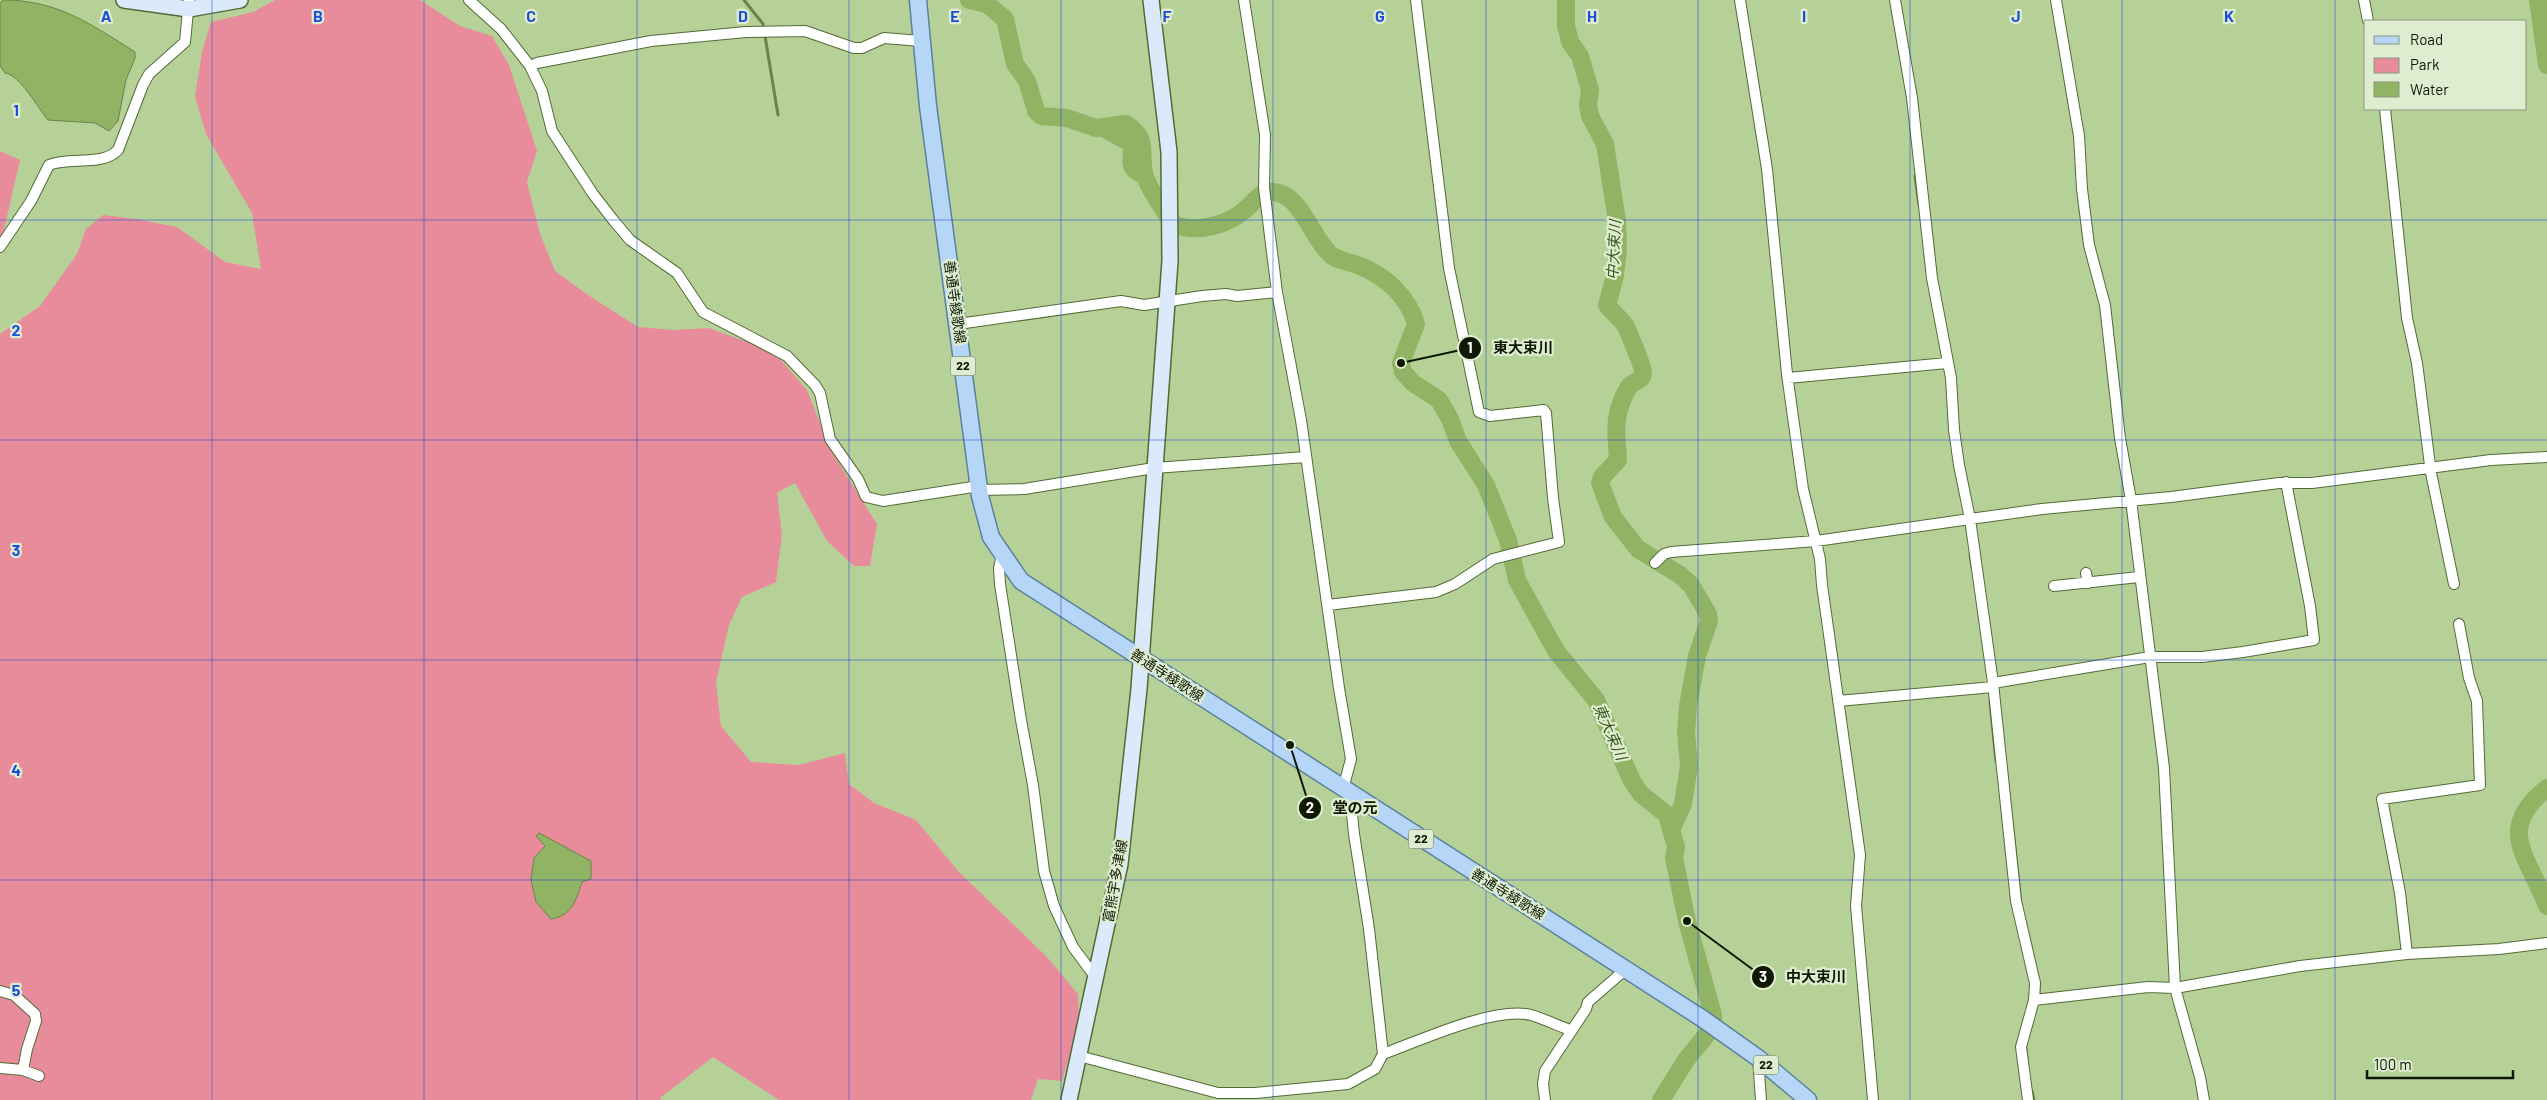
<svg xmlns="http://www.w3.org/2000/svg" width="2547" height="1100" viewBox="0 0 2547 1100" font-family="Barlow,'Noto Sans JP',sans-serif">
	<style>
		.green { fill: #e88c9c }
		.water { fill: #90b464; stroke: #698547 }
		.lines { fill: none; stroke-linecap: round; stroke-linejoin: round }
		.stream { stroke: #698547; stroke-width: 3 }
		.river { stroke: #90b464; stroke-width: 18 }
		.street-casing { stroke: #536b36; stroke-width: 12 }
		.secondary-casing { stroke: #536b36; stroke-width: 18 }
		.primary-casing { stroke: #5b819d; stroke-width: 19 }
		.street { stroke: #fff; stroke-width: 10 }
		.secondary { stroke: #daeafa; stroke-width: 15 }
		.primary { stroke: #b5d6f6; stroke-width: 16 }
		.grid { fill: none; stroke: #1d4ed8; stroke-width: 1; stroke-opacity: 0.55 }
		.labels { text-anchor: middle; stroke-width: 4.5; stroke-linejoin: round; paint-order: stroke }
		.shield { fill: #deedd0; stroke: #4c5840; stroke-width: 1 }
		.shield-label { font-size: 12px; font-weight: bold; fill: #0e1803 }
		.street-label { font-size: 14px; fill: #0e1803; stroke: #deedd0 }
		.water-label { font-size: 15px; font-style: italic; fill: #3d551c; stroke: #deedd0 }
		.grid-label { font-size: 16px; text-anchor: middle; font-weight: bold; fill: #1d4ed8; stroke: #deedd0; stroke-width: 4.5; stroke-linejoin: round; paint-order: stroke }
		.leader { fill: none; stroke: #0e1803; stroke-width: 2 }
		.callout-dot { fill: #0e1803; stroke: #deedd0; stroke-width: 2 }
		.mark-label { font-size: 15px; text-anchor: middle; font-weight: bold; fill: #fff }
		.callout-label { font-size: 15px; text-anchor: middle; font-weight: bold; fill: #0e1803; stroke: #deedd0; stroke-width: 4.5; stroke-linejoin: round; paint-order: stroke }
	</style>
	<rect width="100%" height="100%" fill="#b6d198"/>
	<!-- green -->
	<path class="green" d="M275,0h145l40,26 32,10 17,29 28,86 -10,31 13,52 15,37 33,24 50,32 35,3 36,-2 65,24 33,38 24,61 46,73 -7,42h-16l-27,-25 -32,-58 -18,10 5,42 -6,47 -34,15 -13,28 -13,57 5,44 30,36 48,3 46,-12 4,31 25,19 42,17 42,51 89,86 31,37 1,28 -17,59 -24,-2 -7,21h-252l-66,-43 -53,41 1,2h-661v-766l40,-28 37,-52 9,-25 17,-14 33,4 41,8 48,35 36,7 -9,-56 -46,-79 -11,-38 7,-44 9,-30 42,-10z
		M0,151l20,9 -20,87z"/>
	<!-- water -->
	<path class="water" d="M3,0c54,0 88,24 132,52v6l-9,22 -8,41 -9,10 -14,-8 -47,-3c-10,-12 -28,-45 -43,-47l-5,-7v-63z
		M539,833l52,28v18l-9,3c-6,18 -10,34 -31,37l-15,-17 -5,-22 3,-22 11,-12 -9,-10z"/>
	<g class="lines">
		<!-- stream -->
		<path class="stream" d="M744,0l19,24 15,91
			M1915,176l4,29
			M1970,554l2,13
			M1990,702l6,59
			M2012,821l9,83
			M2039,997v-14
			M2026,1049l3,31
			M2032,1091l2,9"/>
		<!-- river -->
		<path class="river" d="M969,0l18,4 18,15 10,45 12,17 9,30 5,5 26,2 29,10 30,-4c25,16 12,29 19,52 4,14 20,35 28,48 24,10 56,1 74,-16 8,-7 13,-16 25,-16 28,0 39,44 57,61 7,8 22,9 31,13 26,10 49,32 56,58l-15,39 2,9 10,11 26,17 11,19 8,22 28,44 22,55 9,40 39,71 40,49 36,81 9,13 26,21 9,32 -2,11 13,63 26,94v12l-27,33 -25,40
			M1566,0v25l4,17 10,14 10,34 -2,15 2,11 15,28 12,77 1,29 -3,26 -8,29c5,7 13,13 18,20 3,6 18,41 18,47 0,10 -11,9 -15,16 -15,27 -12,42 -10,72l-16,17 -2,6 13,34 25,32 42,26 11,10 17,29 1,7 -12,35 -9,50 -2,26 3,34 -6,38 -11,24
			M2538,0l9,65
			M1105,129l27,15c1,15 -7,24 13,32
			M2547,788c-53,42 -18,69 0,118"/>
		<!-- street casing -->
		<g class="street-casing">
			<path id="street" d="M469,0l32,29 29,37 12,25 10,40 41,63 21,27 16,19 47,33 26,39 84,44 28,29 5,8 10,46 28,40 8,18 17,4 96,-15
				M1244,0l21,135 -1,53 13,104 24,128 38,268 12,71 -8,30
				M1740,0l27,169 20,205 16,115 17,70 2,26 38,270 -4,51 17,194
				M1895,0l17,98 20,180 19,100 3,52 5,35 11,54 72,-10 129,-12 108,-14h33l179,-23 56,-3
				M2056,0l23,136 3,53 7,56 16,60 15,133 11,62 33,268 11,220 25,89 4,23
				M2364,0l4,21
				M530,66l7,-3 114,-22 95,-9 59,-1 49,17h8l22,-10 37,3
				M2385,109l22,209 10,45 14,110 23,111
				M0,247l31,-46 18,-36c20,-9 53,2 69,-15l25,-65 6,-11 36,-32 4,-42
				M958,324l163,-23 23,4 58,-9 24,-2 11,2 40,-4
				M1788,378l159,-15
				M980,490l44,-1 130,-21 152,-11
				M1002,555l-3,13 1,16 21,136 12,65 11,86 10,35 19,41 23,31
				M1655,563l9,-9 7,-2 145,-11 154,-22 23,164 23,218 19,82 -1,17 -13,47 7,53
				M2086,573l2,10
				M2054,586l85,-9
				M1328,605l108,-13 19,-8 38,-25 66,-17 -6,-44 -7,-85 -2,-3 -54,6 -11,-4 -30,-144 -33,-268
				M1993,683l157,-26h52l41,-5 71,-12 -4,-34 -24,-124
				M1838,701l155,-14
				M2407,954l-7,-61 -18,-94 98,-14 -3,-84 -8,-23 -10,-54
				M0,991l14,4 21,19 1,7 -9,28 -4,21
				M2034,1000l114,-13 27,1 125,-22 107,-12 92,-5 48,-6
				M1383,1054c36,-13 111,-48 148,-39 13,4 26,10 39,15
				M1079,1056l139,37h37l93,-9 27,-15 8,-15 -14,-125 -15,-95 -4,-40
				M1758,1058l3,42
				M0,1068l23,2 16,6
				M1545,1100l-2,-16 2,-13 41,-62 2,-7 38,-33"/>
		</g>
		<!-- secondary casing -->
		<g class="secondary-casing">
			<path id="secondary" d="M124,0l65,9 51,-9
				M1069,1100l51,-236 19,-175 31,-428 -1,-109 -18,-152"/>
		</g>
		<!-- primary casing -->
		<g class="primary-casing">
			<path id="primary" d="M918,0l10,106 52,390 11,41 30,44 682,438 55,39 50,42"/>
		</g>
		<!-- street -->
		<use href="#street" class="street"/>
		<!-- secondary -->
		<use href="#secondary" class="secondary"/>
		<!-- primary -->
		<use href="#primary" class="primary"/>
	</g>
	<!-- grid -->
	<path class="grid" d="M212,0v1100M424,0v1100M637,0v1100M849,0v1100M1061,0v1100M1273,0v1100M1486,0v1100M1698,0v1100M1910,0v1100M2122,0v1100M2335,0v1100M0,220h2547M0,440h2547M0,660h2547M0,880h2547"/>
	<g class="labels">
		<!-- shield labels -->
		<g class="shield">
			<rect x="950.5" y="356.5" width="25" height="19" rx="4"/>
			<rect x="1408.5" y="829.5" width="25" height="19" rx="4"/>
			<rect x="1753.5" y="1055.5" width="25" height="19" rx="4"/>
		</g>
		<g class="shield-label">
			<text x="963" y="370">22</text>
			<text x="1421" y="843">22</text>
			<text x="1766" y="1069">22</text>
		</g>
		<!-- street labels -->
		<g class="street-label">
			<text transform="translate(955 302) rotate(82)" y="5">善通寺綾歌線</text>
			<text transform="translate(1167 675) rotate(33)" y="5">善通寺綾歌線</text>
			<text transform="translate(1115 881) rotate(-80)" y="5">富熊宇多津線</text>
			<text transform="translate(1508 894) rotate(32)" y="5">善通寺綾歌線</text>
		</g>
		<!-- water labels -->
		<g class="water-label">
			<text transform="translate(1614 250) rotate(-87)" y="5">中大束川</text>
			<text transform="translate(1610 732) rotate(66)" y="5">東大束川</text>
		</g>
	</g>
	<g class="grid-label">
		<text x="106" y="22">A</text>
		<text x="318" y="22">B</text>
		<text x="531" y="22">C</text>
		<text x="743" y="22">D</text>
		<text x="955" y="22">E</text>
		<text x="1167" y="22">F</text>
		<text x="1380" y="22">G</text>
		<text x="1592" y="22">H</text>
		<text x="1804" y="22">I</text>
		<text x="2016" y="22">J</text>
		<text x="2229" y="22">K</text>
		<text x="16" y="116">1</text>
		<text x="16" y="336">2</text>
		<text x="16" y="556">3</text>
		<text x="16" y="776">4</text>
		<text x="16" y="996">5</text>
	</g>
	<!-- callouts -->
	<path class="leader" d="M1401 363L1470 348M1290 745L1310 808M1687 921L1763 977"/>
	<g class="callout-dot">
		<circle cx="1401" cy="363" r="5"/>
		<circle cx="1290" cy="745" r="5"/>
		<circle cx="1687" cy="921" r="5"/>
		<circle cx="1470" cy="348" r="12"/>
		<circle cx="1310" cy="808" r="12"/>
		<circle cx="1763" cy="977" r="12"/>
	</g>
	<g class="mark-label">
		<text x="1470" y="353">1</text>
		<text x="1310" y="813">2</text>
		<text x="1763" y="982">3</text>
	</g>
	<g class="callout-label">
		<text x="1523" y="353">東大束川</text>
		<text x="1355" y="813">堂の元</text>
		<text x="1816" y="982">中大束川</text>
	</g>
	<!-- legend -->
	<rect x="2364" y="20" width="162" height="90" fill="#deedd0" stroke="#8b987e"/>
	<rect x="2374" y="36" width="25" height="8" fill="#b5d6f6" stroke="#8b987e"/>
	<text x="2410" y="45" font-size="15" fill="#0e1803">Road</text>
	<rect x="2374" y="58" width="25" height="15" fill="#e88c9c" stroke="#8b987e"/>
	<text x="2410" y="70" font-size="15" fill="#0e1803">Park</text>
	<rect x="2374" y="82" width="25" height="15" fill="#90b464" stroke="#8b987e"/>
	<text x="2410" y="95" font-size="15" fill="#0e1803">Water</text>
	<!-- scale -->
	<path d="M2367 1070v8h146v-8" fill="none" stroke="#0e1803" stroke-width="2.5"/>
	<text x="2374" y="1070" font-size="15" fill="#0e1803" stroke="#deedd0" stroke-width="4" paint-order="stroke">100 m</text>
</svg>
